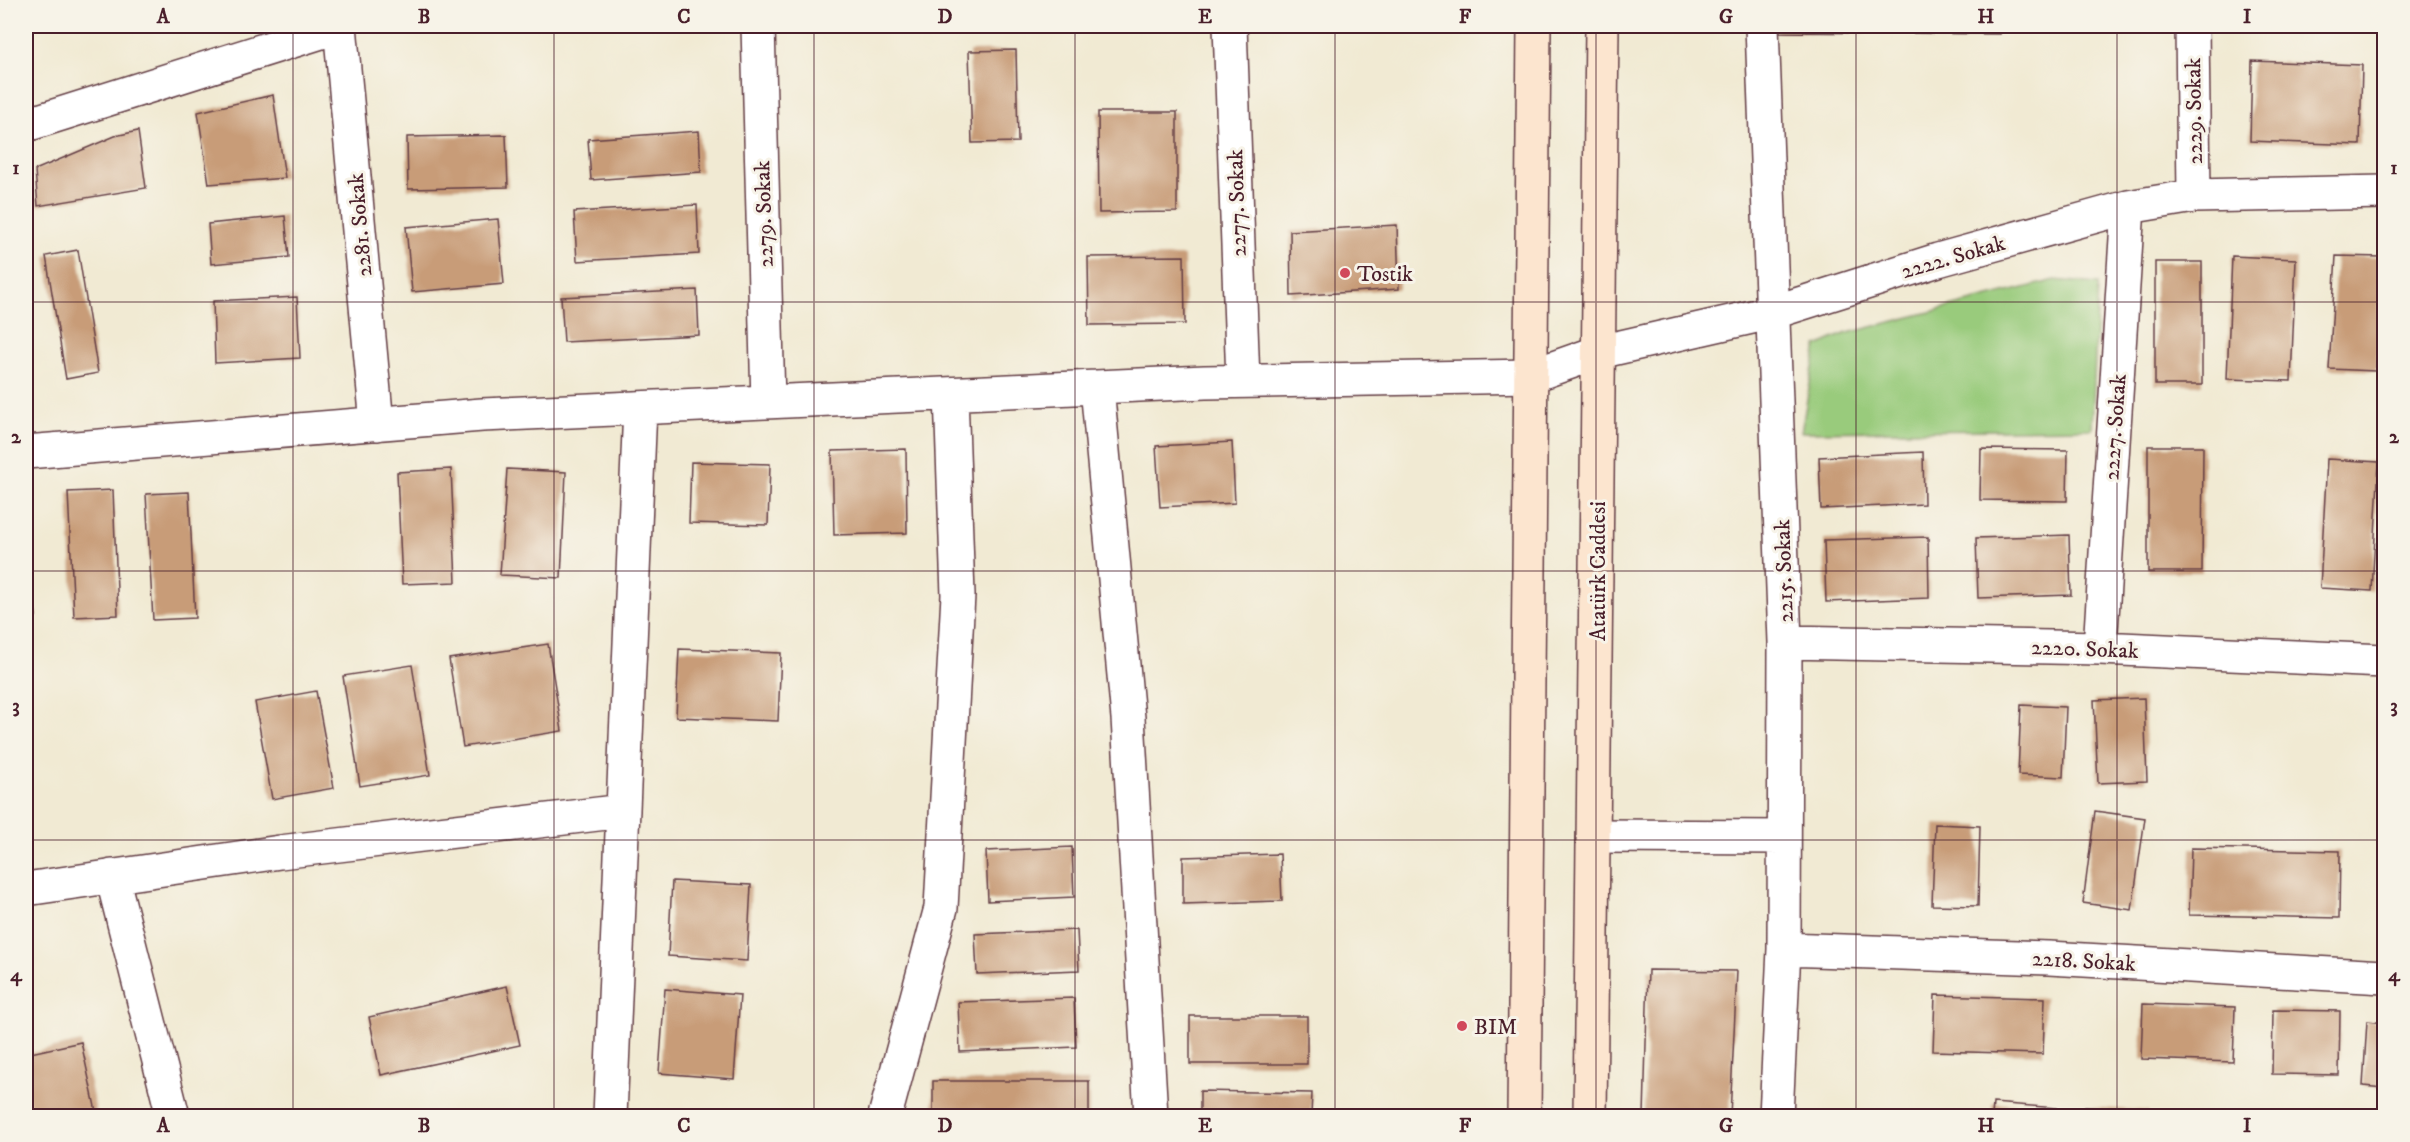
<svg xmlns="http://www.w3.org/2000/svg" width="2410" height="1142" viewBox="0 0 2410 1142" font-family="'IM FELL DW Pica',serif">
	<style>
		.green { fill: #99cb7b; stroke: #727553; stroke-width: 1.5 }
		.building { fill: #c89c78 }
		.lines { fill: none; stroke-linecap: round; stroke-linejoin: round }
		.street-casing { stroke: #633d44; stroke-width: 36 }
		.secondary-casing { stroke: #633d44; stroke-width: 36 }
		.street { stroke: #fff; stroke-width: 33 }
		.secondary { stroke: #fce5cf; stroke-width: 33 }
		.grid { fill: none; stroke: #4a1f2b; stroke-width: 1.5; stroke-opacity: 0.55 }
		.poi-dot { fill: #d1495b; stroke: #f7f3e8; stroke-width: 2 }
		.labels { text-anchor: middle; stroke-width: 6; stroke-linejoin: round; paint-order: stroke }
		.street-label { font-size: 22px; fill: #4a1f2b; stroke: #f7f3e8 }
		.poi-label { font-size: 22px; fill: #4a1f2b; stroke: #f7f3e8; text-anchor: start }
		.neatline { fill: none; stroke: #4a1f2b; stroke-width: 2 }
		.grid-label { font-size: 20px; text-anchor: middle; font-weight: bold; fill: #4a1f2b }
	</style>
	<rect width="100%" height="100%" fill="#f7f3e8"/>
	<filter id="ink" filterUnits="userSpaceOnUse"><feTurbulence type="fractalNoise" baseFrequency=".0167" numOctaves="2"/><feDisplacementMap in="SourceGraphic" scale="12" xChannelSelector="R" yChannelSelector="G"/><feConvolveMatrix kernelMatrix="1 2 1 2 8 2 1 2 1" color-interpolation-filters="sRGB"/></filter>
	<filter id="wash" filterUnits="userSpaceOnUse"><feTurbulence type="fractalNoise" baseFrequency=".008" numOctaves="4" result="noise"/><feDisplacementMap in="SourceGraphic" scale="24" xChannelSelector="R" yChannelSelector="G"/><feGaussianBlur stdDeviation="1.35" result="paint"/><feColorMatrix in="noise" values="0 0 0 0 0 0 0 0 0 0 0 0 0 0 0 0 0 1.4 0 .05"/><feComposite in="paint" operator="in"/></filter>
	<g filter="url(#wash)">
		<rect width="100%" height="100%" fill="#f1ead3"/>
		<!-- green -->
		<path class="green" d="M2055,280l43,4 -6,145 -291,3 16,-86 27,-12z"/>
		<g id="blocks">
			<!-- building -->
			<path class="building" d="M1776,26h224v8l-224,-2z
				M1016,50l2,92 -46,1 -3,-92z
				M2252,61l110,4 -2,80 -110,-4z
				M273,95l12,83 -76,6 -11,-72z
				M1098,112h79v100l-78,1z
				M138,131l8,57 -108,18 -3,-36 80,-34z
				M699,131l2,41 -110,8 -3,-41z
				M506,135l2,52 -100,2 -1,-52z
				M697,205l2,49 -122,7 -3,-49z
				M285,216l4,41 -78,7 -3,-40z
				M498,219l6,65 -92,8 -6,-65z
				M1397,225l2,64 -108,7 -1,-65z
				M78,250l20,123 -32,6 -20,-123z
				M1184,256l1,68 -96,1 -1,-68z
				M2232,256l64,3 -5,122 -64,-2z
				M2336,256l46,1 -6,114 -47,-2z
				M2155,262h47v123h-47z
				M697,290l2,45 -135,7 -3,-45z
				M297,297l3,61 -85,5 -2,-62z
				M1232,442l3,61 -75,4 -4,-61z
				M2148,446h55l-1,126h-54z
				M906,449l1,84 -73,2 -2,-84z
				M1981,449l87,1 -1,51 -87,-1z
				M1923,452l1,52 -103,5 -2,-52z
				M2327,459l52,3 -7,129 -52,-3z
				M691,462l79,2 -2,61 -79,-2z
				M451,469l5,113 -54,2 -5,-112z
				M507,469l59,3 -5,106 -61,-3z
				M113,490l5,125 -44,2 -6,-125z
				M189,492l6,126 -42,2 -7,-126z
				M2069,535l2,60 -93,3 -2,-60z
				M1928,537l1,61 -103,4 -2,-62z
				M26,542l10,74 -10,1z
				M548,644l14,87 -99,16 -14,-88z
				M679,649l102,4 -3,68 -102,-4z
				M412,665l18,110 -70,11 -17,-110z
				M316,691l18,97 -62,11 -17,-97z
				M2144,698l3,83 -49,2 -4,-83z
				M2021,705l45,2 -3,70 -45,-2z
				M2095,811l50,7 -13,92 -49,-7z
				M1935,824l45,2 -2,80 -46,-1z
				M1072,847l2,50 -86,4 -2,-50z
				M2191,848l149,3 -1,67 -150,-3z
				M1280,854l2,47 -99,3v-47z
				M672,881l79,4 -4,76 -79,-5z
				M1077,930l2,40 -102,4 -2,-40z
				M1648,970l89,1 -7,145h-86z
				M507,986l13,59 -139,30 -12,-58z
				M665,989l75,6 -6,84 -75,-6z
				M1935,995l110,3 -2,56 -110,-3z
				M1074,998l2,49 -116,5 -2,-50z
				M2143,1004l92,3 -2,55 -92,-3z
				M2273,1010l67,1 -1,64 -67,-1z
				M1190,1016h117v48h-117z
				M2367,1021l17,2v65l-21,-2z
				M81,1042l16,74h-65l-6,-27v-35z
				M933,1081h156v35h-156z
				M1200,1091l112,2 -1,23h-111z
				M1993,1103l63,5v8h-64z
				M2085,1107l63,4v5h-64z"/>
		</g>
	</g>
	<g filter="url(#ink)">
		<use href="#blocks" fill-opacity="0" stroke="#633d44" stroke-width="1.5"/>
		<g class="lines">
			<!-- street casing -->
			<g class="street-casing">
				<path id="street" d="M340,26l37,398
					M758,26l10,376
					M1230,26l13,355
					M1762,26l23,616 -1,307 -8,167
					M2192,26l2,170
					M26,125l314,-99
					M1097,387l31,331 23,398
					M26,452l456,-37 723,-33 326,-6 68,-24 175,-40 164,-52 190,-53 66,-11 190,-4
					M1785,642l315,6 284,13
					M2100,648l28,-441
					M1595,836l189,1
					M112,876l61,240
					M26,889l254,-37 343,-41
					M1784,949l265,9 335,19
					M610,1116l30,-708
					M885,1116l56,-208 17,-313 -7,-201"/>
			</g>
			<!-- secondary casing -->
			<g class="secondary-casing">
				<path id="secondary" d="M1524,1116l10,-1090
					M1590,1116l12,-1090"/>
			</g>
			<!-- street -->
			<use href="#street" class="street"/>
			<!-- secondary -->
			<use href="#secondary" class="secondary"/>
		</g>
	</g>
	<!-- grid -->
	<path class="grid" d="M293,26v1090M554,26v1090M814,26v1090M1075,26v1090M1335,26v1090M1596,26v1090M1856,26v1090M2117,26v1090M26,302h2358M26,571h2358M26,840h2358"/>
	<!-- markers -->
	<g class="poi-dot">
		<circle cx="1345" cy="273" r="6"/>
		<circle cx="1462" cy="1026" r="6"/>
	</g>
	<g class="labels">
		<!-- street labels -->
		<g class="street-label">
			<text transform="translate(2193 111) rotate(-91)" y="8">2229. Sokak</text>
			<text transform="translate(1236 203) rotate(-92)" y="8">2277. Sokak</text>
			<text transform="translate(763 214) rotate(-92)" y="8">2279. Sokak</text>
			<text transform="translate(359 225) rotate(-95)" y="8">2281. Sokak</text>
			<text transform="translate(1953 256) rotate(-16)" y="8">2222. Sokak</text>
			<text transform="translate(2114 427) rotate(-86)" y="8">2227. Sokak</text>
			<text transform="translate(1597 571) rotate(-90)" y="8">Atatürk Caddesi</text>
			<text transform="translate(1783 571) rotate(-92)" y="8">2215. Sokak</text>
			<text transform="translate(2085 648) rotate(2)" y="8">2220. Sokak</text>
			<text transform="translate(2084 960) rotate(3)" y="8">2218. Sokak</text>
		</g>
		<!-- poi labels -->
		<g class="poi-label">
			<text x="1357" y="281">Tostik</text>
			<text x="1474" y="1034">BIM</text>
		</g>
	</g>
	<!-- margin -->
	<rect width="2410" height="1142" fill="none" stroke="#f7f3e8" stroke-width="66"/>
	<rect x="33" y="33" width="2344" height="1076" class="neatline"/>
	<g class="grid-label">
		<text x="163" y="23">A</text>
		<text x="424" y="23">B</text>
		<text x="684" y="23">C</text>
		<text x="945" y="23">D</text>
		<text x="1205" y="23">E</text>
		<text x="1465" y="23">F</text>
		<text x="1726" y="23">G</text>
		<text x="1986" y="23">H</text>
		<text x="2247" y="23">I</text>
		<text x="16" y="174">1</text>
		<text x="2394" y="174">1</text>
		<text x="16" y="443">2</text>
		<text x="2394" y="443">2</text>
		<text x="16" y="712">3</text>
		<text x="2394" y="712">3</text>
		<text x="16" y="981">4</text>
		<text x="2394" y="981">4</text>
		<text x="163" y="1132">A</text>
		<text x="424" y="1132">B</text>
		<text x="684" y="1132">C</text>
		<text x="945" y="1132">D</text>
		<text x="1205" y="1132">E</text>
		<text x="1465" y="1132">F</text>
		<text x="1726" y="1132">G</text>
		<text x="1986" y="1132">H</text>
		<text x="2247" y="1132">I</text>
	</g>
</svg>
